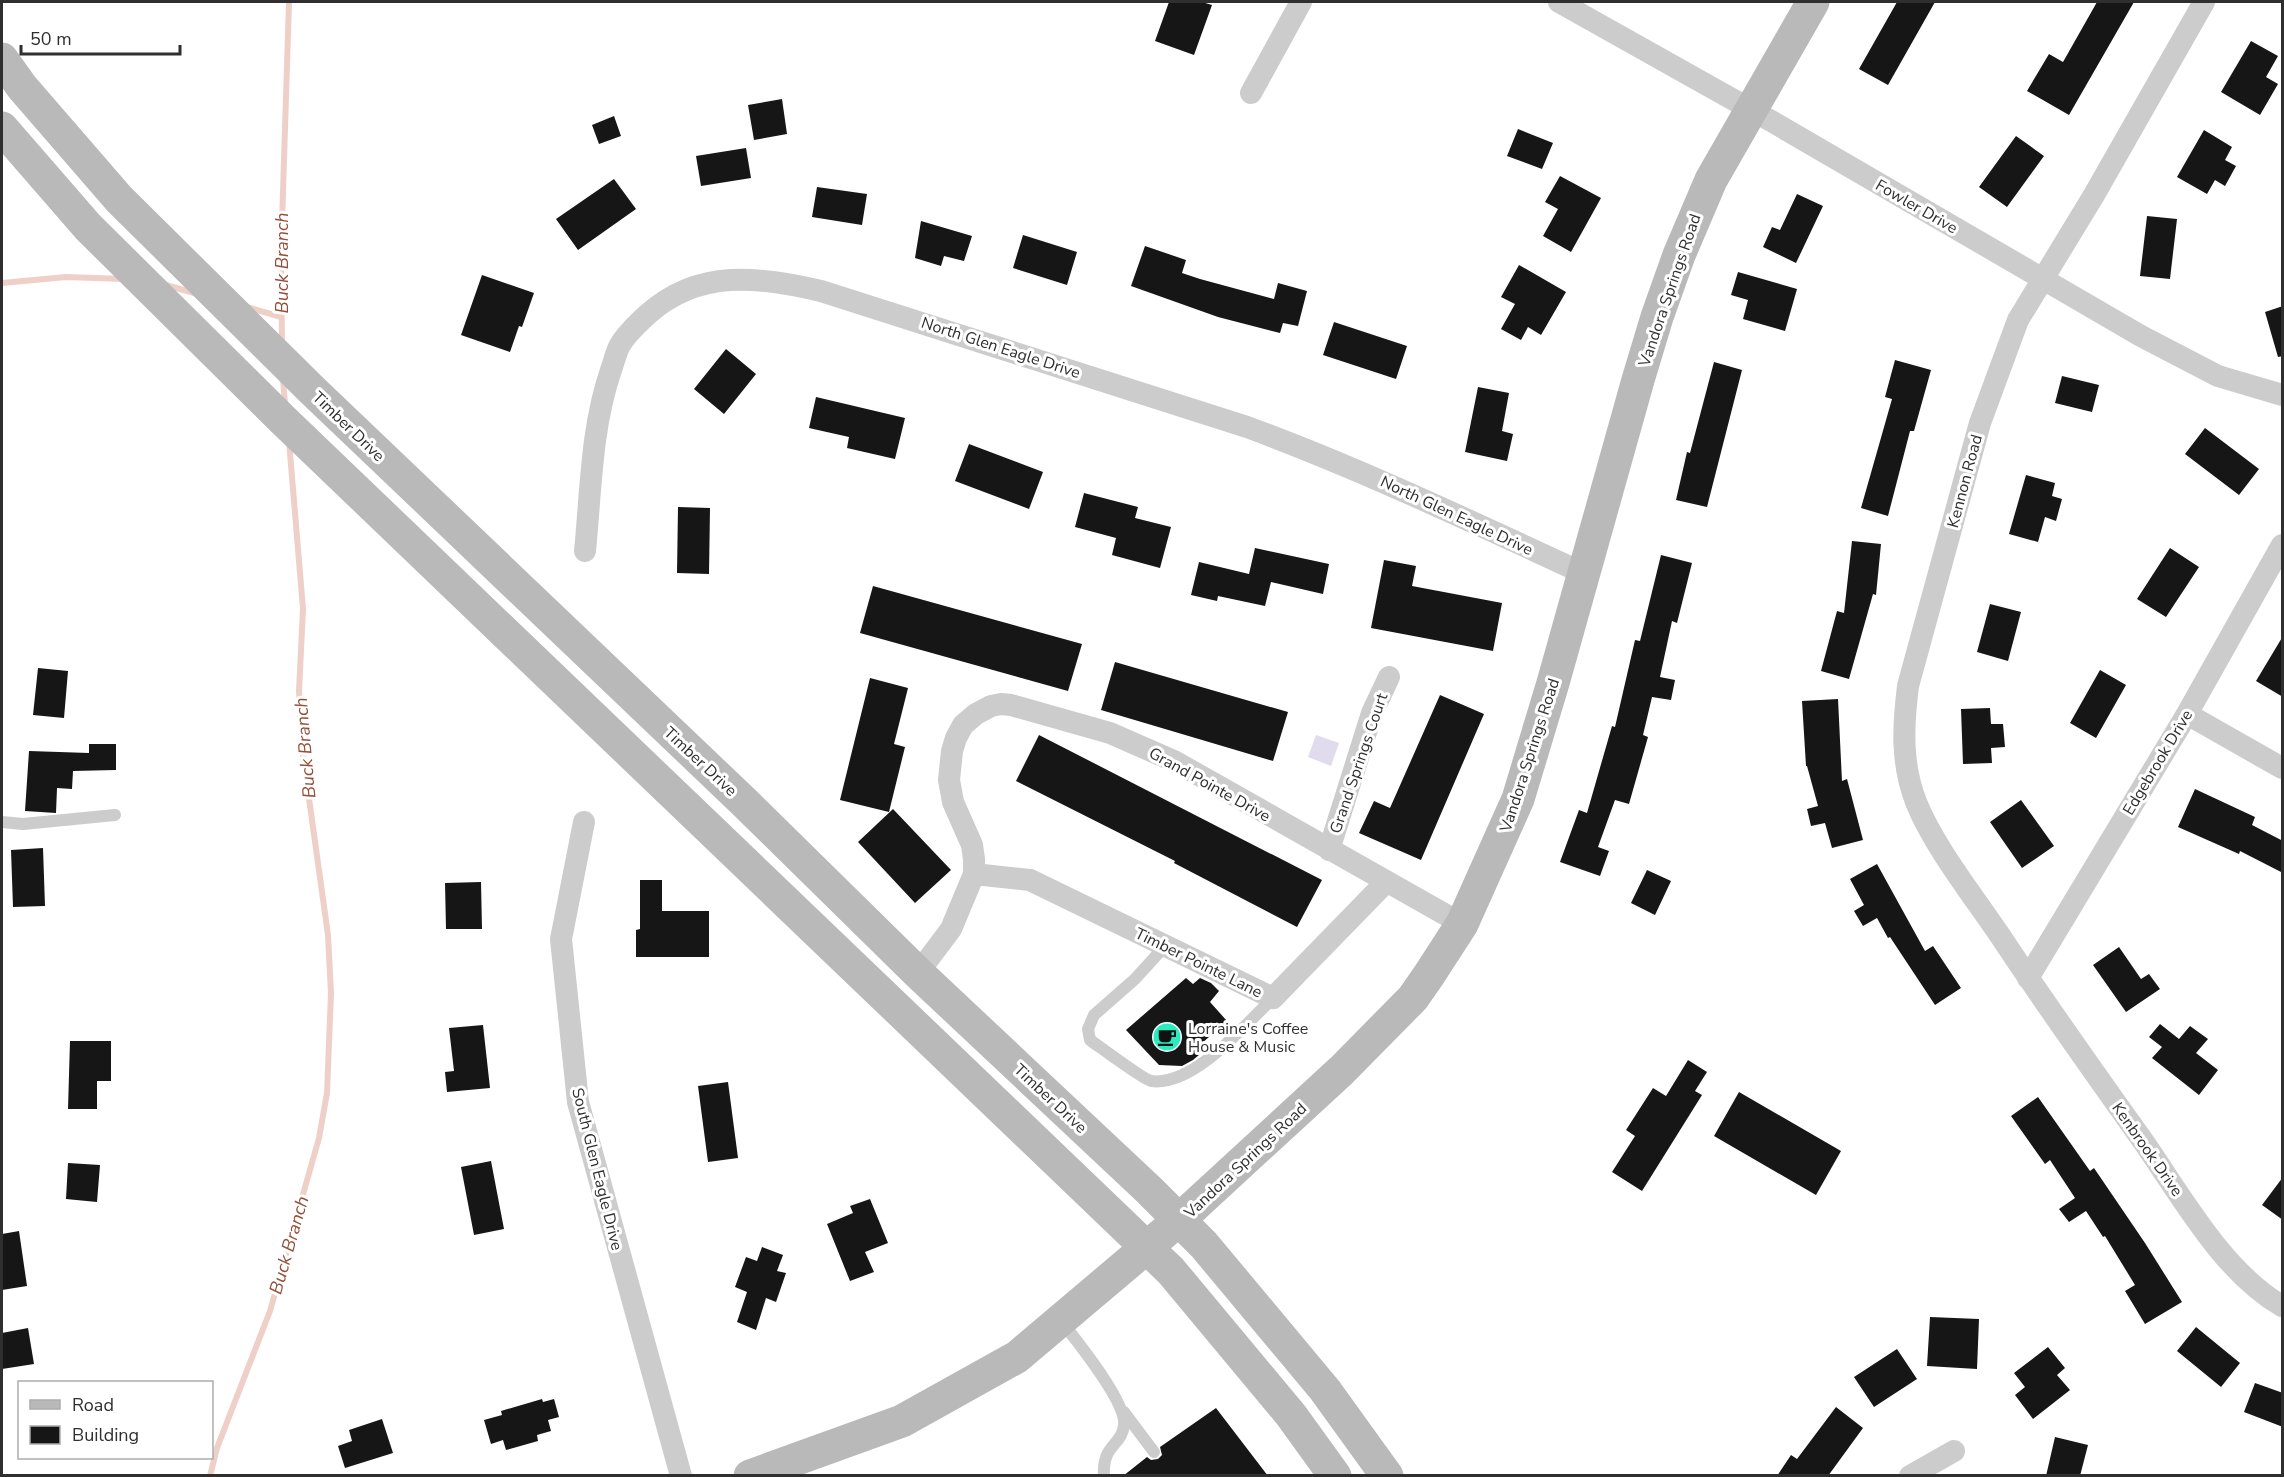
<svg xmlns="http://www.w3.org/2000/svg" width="2284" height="1477" viewBox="0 0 2284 1477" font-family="'Nunito Sans',sans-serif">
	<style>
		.green { fill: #e1dced }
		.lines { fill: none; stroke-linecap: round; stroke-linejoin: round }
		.stream { stroke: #eed0c8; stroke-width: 6 }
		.building { fill: #161616 }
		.lane { stroke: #ccc; stroke-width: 12 }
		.street { stroke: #ccc; stroke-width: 22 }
		.secondary { stroke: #b9b9b9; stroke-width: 33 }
		.labels { text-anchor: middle; stroke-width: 6; stroke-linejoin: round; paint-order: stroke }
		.street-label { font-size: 16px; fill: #2f2f2f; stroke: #fff }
		.poi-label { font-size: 16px; fill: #2f2f2f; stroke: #fff; text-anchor: start }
		.water-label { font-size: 18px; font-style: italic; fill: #954e39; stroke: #fff }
	</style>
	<rect width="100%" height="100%" fill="#fff"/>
	<!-- green -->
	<path class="green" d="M1316,735l23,8 -8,23 -23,-9z"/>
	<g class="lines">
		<!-- stream -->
		<path class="stream" d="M2,283l64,-6 58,2
			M166,285l28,8
			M247,307l34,10
			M282,344l-1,-89 8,-253
			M283,379l2,25
			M210,1476l7,-28 53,-137 49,-173 8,-45 4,-100 -3,-58 -26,-187 -3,-57 4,-82 -14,-168"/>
	</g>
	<!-- building -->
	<path class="building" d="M1169,2h33l10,3 -18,50 -39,-14z
		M1897,2h38l-47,83 -29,-16z
		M2097,2h37l-65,113 -42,-24 22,-37 14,8z
		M2251,41l27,15 -12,21 12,7 -18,31 -39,-23z
		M782,99l5,35 -33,6 -6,-35z
		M614,116l7,20 -22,8 -7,-19z
		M1518,129l35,14 -11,26 -35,-13z
		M2204,130l28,17 -7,13 11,6 -11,20 -10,-6 -8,14 -30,-17z
		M2016,136l28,20 -37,51 -28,-20z
		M746,148l5,30 -50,8 -5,-30z
		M1560,176l41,22 -30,54 -28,-16 15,-27 -13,-7z
		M614,179l22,30 -58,41 -22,-31z
		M817,187l50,7 -5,31 -50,-8z
		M1797,194l26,12 -27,57 -33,-16 9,-20 8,3z
		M2147,216l30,3 -7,60 -30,-3z
		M921,221l51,15 -8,25 -20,-5 -3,10 -26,-8z
		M1023,235l54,17 -10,33 -54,-17z
		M1145,246l41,14 -4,13 18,6 74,20 4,-16 29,8 -9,35 -15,-3 -3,10 -62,-16 -87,-31z
		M1519,265l47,27 -25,43 -13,-8 -7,13 -20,-11 14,-25 -14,-7z
		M1738,272l59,17 -12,42 -42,-12 5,-19 -17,-5z
		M482,275l52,18 -12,34 -3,-1 -9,26 -49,-17z
		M2283,306v50l-5,1 -13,-45z
		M1334,322l73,24 -11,33 -73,-24z
		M726,349l30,25 -32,40 -30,-25z
		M1895,360l36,10 -17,61h-4l-22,85 -27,-8 31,-109 -7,-2z
		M1714,362l28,8 -35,137 -31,-7 11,-48 3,1z
		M2062,376l37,9 -7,27 -37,-9z
		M1478,387l31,6 -7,38 11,3 -6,27 -42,-9z
		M816,397l89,21 -10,41 -48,-11 2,-11 -40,-9z
		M2205,428l54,41 -20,26 -54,-41z
		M969,444l74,28 -14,37 -74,-28z
		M2026,475l29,8 -3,13 10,3 -6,22 -11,-4 -7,25 -29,-8z
		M1084,493l54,14 -3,11 36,9 -11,41 -48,-13 4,-17 -41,-11z
		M678,507l32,1 -1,66 -32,-1z
		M1852,541l29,3 -5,51 -3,-1 -24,85 -28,-8 16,-60 7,2z
		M1255,548l74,16 -6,30 -52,-12 -6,24 -47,-10 -1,5 -26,-6 8,-33 50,12z
		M2170,548l29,19 -33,50 -29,-18z
		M1661,555l31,8 -15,60 -5,-2 -12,56 15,3 -4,20 -19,-3 -9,38 5,2 -19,67 -14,-4 -17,47 11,4 -9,25 -40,-14 19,-52 8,3 25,-87 3,1 20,-87 5,1z
		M1384,560l32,6 -4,20 90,17 -9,48 -122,-23z
		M873,586l209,58 -14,47 -208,-58z
		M1990,604l31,8 -13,49 -31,-9z
		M2283,636v61l-27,-16z
		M1115,662l173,50 -15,49 -172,-51z
		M38,668l30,3 -4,47 -31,-3z
		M2100,670l26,15 -30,53 -26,-15z
		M870,678l38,10 -14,56 11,3 -16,65 -49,-12z
		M1440,695l44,19 -63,146 -62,-27 15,-32 16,7z
		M1838,699l4,82 5,-2 16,61 -31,8 -7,-25 -14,3 -4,-17 11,-3 -11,-40h-1l-4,-65z
		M1990,708l1,16h12l2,23 -14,1 1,15 -29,1 -2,-55z
		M1039,735l283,145 -25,47 -123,-64 1,-2 -159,-80z
		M89,744h27v26l-43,1 -1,18 -15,-1 -1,25 -31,-2 4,-60 60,2z
		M2195,789l60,28 -3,8 31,16v32l-43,-22 -1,3 -61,-27z
		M2021,800l33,46 -32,22 -32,-46z
		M893,809l58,61 -36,33 -57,-61z
		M43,848l2,58 -32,1 -2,-57z
		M1877,864l48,87 8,-5 28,42 -26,17 -45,-68 -2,1 -11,-20 -14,8 -9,-15 10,-6 -14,-26z
		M1647,870l24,11 -16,34 -24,-12z
		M640,880h22v31h47v46h-73v-27l4,-1z
		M481,882l1,47h-36l-1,-46z
		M2119,947l22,32 8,-5 11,15 -34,23 -33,-47z
		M1186,978l7,6 7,-6 11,5 8,8 -9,11 17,19 -26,23 5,5 -13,11 -11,6 -23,-1 -33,-35z
		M2160,1024l19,15 11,-13 18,13 -12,14 22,17 -19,25 -47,-37 10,-11 -13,-10z
		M483,1025l7,63 -43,4 -2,-20 9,-1 -5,-43z
		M70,1041h41v40h-14v28h-29z
		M1688,1060l19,12 -12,19 7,4 -60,96 -30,-19 23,-36 -9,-6 27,-42 13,8z
		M728,1082l10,76 -30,4 -10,-76z
		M1739,1092l102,59 -25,44 -102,-59z
		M2038,1097l52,74 4,-3 51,75 37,59 -37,22 -20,-33 10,-6 -30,-49 -2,1 -17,-26 -17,11 -10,-13 16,-11 -25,-38 -5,4 -34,-48z
		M491,1161l13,68 -30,6 -13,-68z
		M68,1163l32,2 -3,37 -31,-3z
		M2283,1177v43l-21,-15z
		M870,1199l18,44 -23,9 9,20 -24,9 -23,-57 26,-11 -3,-7z
		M19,1231l8,55 -25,4v-56z
		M762,1247l21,8 -6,16 9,2 -10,29 -10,-4 -10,32 -19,-8 10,-30 -12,-5 11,-30 11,4z
		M1930,1317l49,2 -2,50 -50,-3z
		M2196,1327l44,36 -19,24 -44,-36z
		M28,1328l6,36 -32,5v-36z
		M2048,1347l17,21 -8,7 13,15 -37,29 -18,-24 10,-8 -11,-14z
		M1897,1349l20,30 -43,28 -20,-30z
		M2255,1383l28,10v34l-39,-15z
		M542,1399l1,3 11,-3 5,18 -11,3 3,11 -14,4 1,6 -32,9 -3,-10 -12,4 -7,-24 18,-5 -1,-4z
		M1836,1407l27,21 -35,48h-51l14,-21 6,4z
		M1216,1408l52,68h-145l24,-19 4,3 7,-1 4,-4 -2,-8z
		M382,1419l11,34 -48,15 -7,-22 14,-5 -3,-11z
		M2055,1437l33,8 -8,31h-34z"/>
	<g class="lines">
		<!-- lane -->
		<path class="lane" d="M2,822l21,2 92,-9
			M1165,946l-30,33 -41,36 -6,14 2,11c10,7 54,40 61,41 42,6 94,-56 122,-83
			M1062,1322c15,19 65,81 62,103 -2,21 -22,19 -20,51
			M1124,1412l30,40"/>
		<!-- street -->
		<path class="street" d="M1559,2l214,120 368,214 77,40 64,19
			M2204,2l-110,193 -76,125 -38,103 -72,263c-5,40 -7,77 8,116 18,45 59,96 87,138 45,68 93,135 140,201 39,56 80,131 139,165
			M1251,93l50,-91
			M585,551c6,-60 6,-123 26,-181 3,-8 5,-18 9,-25 7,-12 18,-22 28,-31 52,-46 110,-37 173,-23l426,136c114,42 225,95 336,146
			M2187,714l95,54
			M584,822l-23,117 17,163 103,374
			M1329,850l43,-137 17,-36
			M974,874l56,6 243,118 113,-116
			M918,973l33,-44 23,-55v-15l-2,-14 -19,-43 -4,-22 3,-29 4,-13 7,-13 13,-11 15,-8 10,-2 10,1 99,28 64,28 288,163
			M2028,978l159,-264 95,-169
			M1910,1476l44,-25"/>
		<!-- secondary -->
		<path class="secondary" d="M2,59l20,28 97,112 193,191 432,412 174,171 231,217 55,55 121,145 62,86
			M2,128l86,99 195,193 888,851 120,144 44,61
			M750,1476l152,-55 115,-64 162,-137 163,-150 71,-72 16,-23 33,-51 56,-125 35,-116 85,-303 19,-63 22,-62 32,-75 102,-178"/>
	</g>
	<!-- icons -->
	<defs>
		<g id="cafe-disc" transform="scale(1.5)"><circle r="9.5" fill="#2aedbf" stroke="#fff"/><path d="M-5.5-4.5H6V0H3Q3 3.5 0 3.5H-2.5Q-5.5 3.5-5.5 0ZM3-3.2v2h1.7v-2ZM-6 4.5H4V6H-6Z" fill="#111"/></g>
	</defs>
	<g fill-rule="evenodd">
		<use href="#cafe-disc" x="1167" y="1037"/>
	</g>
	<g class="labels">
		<!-- street labels -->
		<g class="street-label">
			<text transform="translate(1917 206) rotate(30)" y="6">Fowler Drive</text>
			<text transform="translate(1669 290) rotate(-71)" y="6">Vandora Springs Road</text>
			<text transform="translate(1001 347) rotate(18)" y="6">North Glen Eagle Drive</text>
			<text transform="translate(349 426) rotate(44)" y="6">Timber Drive</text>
			<text transform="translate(1964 481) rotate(-75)" y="6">Kennon Road</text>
			<text transform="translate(1457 515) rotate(25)" y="6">North Glen Eagle Drive</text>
			<text transform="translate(1529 755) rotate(-72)" y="6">Vandora Springs Road</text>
			<text transform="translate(701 761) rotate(43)" y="6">Timber Drive</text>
			<text transform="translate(2157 762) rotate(-59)" y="6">Edgebrook Drive</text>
			<text transform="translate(1358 763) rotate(-71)" y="6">Grand Springs Court</text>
			<text transform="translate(1210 784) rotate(29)" y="6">Grand Pointe Drive</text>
			<text transform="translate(1199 962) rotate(26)" y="6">Timber Pointe Lane</text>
			<text transform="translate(1051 1098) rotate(43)" y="6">Timber Drive</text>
			<text transform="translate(2148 1149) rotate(55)" y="6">Kenbrook Drive</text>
			<text transform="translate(1245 1160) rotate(-43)" y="6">Vandora Springs Road</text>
			<text transform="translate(598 1169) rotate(76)" y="6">South Glen Eagle Drive</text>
		</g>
		<!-- poi labels -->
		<g class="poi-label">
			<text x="1188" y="1034">Lorraine's Coffee<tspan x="1188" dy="18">House &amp; Music</tspan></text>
		</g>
		<!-- water labels -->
		<g class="water-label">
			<text transform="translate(282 263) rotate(-90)" y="6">Buck Branch</text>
			<text transform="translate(305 748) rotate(-95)" y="6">Buck Branch</text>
			<text transform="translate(289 1245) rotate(-74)" y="6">Buck Branch</text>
		</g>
	</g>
	<!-- border -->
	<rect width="2284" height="1477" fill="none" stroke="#2f2f2f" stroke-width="6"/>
	<!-- legend -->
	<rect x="18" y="1381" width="195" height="78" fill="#ffffff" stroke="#acacac" stroke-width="1.5"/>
	<rect x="30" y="1400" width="30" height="9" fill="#b9b9b9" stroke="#acacac" stroke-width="1.5"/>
	<text x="72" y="1411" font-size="18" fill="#2f2f2f">Road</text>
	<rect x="30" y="1426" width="30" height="18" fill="#161616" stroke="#acacac" stroke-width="1.5"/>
	<text x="72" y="1441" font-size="18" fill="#2f2f2f">Building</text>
	<!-- scale -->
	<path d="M21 45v9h159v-9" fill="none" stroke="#2f2f2f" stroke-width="3"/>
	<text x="30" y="45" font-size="18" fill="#2f2f2f" stroke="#ffffff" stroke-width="4.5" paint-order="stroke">50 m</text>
</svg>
